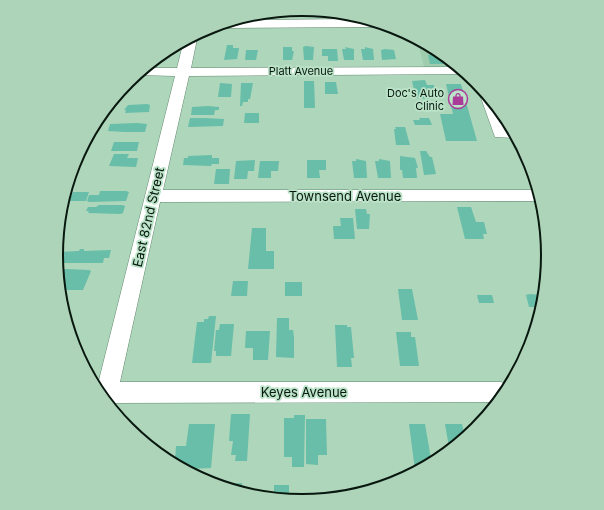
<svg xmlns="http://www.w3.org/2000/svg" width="604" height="510" viewBox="0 0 604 510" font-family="Inter,sans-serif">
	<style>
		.built { fill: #9eccad }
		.building { fill: #68bea8 }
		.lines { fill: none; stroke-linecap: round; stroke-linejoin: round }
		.minor-casing { stroke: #63886f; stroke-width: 1 }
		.minor { fill: #fff; fill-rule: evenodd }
		.labels { text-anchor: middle; stroke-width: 3.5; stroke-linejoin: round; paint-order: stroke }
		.far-street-label { font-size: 11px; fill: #09180f; stroke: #bbe3c8 }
		.far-poi-label { font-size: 11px; fill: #09180f; stroke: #bbe3c8; text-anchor: end }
		.street-label { font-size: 13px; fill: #09180f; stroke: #bbe3c8 }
		.rim { fill: none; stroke: #09180f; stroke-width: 2 }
	</style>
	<rect width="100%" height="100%" fill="#aed6bb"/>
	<!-- built -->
	<path class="built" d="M418,42l43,29h-36z"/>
	<!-- building -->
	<path class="building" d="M296,10l-1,5h-21z
		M227,45h6v3h6l-2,11 -13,1z
		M306,46l8,1 -1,13h-9l-1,-13z
		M283,47h9v4h2l-2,9h-9z
		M345,47l9,2v11h-10l-2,-11h4z
		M365,47l8,2 1,11h-11l-2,-11h4z
		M322,49h15l1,12h-10v-5h-6z
		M385,49l9,1 2,9 -14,1 -1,-10z
		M246,50h12l-2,10h-11z
		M428,55h9l13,9h-20z
		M425,80l2,5h7l1,6h-4l1,3h-4l1,5 -13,-1 -4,-17z
		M304,81h10l1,27h-11z
		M325,82h11l2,12h-13z
		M220,83l12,1 -1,13h-13z
		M241,83h12l-3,16h-2v3h-5l-1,4h-2z
		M446,84h15l16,57h-31l-6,-27h13z
		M147,104l3,1 -1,7 -24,1 1,-3h-2l4,-5z
		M208,106l11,1v3h-4l-1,5h-23l1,-8z
		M245,113h14v10h-15z
		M190,118h15l19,1 -1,7 -35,1z
		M419,118h10l3,7h-17l-2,-5h7z
		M110,124l27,-1 10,1 -2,8h-20l-17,-1z
		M395,127h10l5,18h-14l-2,-16h2z
		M114,142h25l-2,9h-26z
		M420,151h6l4,6h2l4,17 -12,1z
		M114,154h15l-2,4h11l-2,9 -27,-1z
		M212,155v3h7v6h-7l-1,2 -28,-1 1,-7h4v-2z
		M400,156l15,2 3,10h-2l1,10h-14l-1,-8h-2z
		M356,159l10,2 1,17h-13l-2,-17h4z
		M379,159l11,2 1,17h-13l-3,-17h4z
		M255,160l-1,11h-6l-1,8h-13l2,-18z
		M307,160h19v10h-7l1,8h-13z
		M260,161h19l-1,10h-7v7h-13z
		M216,169h14l-1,15h-15z
		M100,191h26l3,1 -3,9 -37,1 -2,-1 2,-6h10z
		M73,192h16l-3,9h-17z
		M99,205h23l3,1 -2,7 -3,1 -32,-1 1,-2h-3l2,-4h8z
		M457,207h14l5,15h8l3,12h-4l1,5h-19z
		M355,209h11l1,5h3l-1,15h-12z
		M340,218h13l2,21h-21l-1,-13h8z
		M252,228h14v23h8v18h-26z
		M80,249h4v2l27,-1 -2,8h-5l-1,5h-45l1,-11 20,-1z
		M66,269l23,1 2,1 -8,19h-20l-4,-20z
		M233,281h15l-1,15h-16z
		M285,282h17v14h-17z
		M398,289h14l6,31h-16z
		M530,294l10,1 -2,12h-9l-3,-12z
		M477,295h15l2,8h-15z
		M209,316h7l-5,47h-19l5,-41h7v-3h4z
		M277,318h12v12h4l1,7v21l-18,-1z
		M220,324h14l-3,32h-15v-5h-2l2,-21h3z
		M335,325h12v2h4l3,31h-3l1,9h-15z
		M246,331h24l-2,29h-15v-12h-8z
		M396,332h15v5h4l4,29h-19z
		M231,414h19l-3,47h-12l1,-6h-5l2,-14h-4z
		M294,415h11l-1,52h-12v-10h-8v-39h10z
		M306,419h20l1,36h-9v10l-12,-1z
		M189,424h26l-4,44 -23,1 -13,-9 1,-14h10z
		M409,424h16l6,35 -16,11z
		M445,424h17l3,13 -16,10z
		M242,483v6l-19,-4 1,-1z
		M274,485h15v14l-15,-4z"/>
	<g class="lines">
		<!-- minor casing -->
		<g class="minor-casing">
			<path id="minor" d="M355,19l25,6 -5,2 -150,1 -5,-3 26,-5z
				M195,36l2,3 -6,29 264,-1 10,7 -276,2 -26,114h372l2,11 -377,1 -40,180h381l5,2 -12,18 -383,1 -13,-19 77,-308 -38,-1 11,-7h29l6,-24z
				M483,95h2l18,27 3,7h2l6,9 -19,-1 -14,-39z"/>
		</g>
		<!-- minor -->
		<use href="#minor" class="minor"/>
	</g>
	<!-- icons -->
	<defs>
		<g id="shop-ring" transform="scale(1)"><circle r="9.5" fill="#bbe3c8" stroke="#aa3b98" stroke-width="1.5"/><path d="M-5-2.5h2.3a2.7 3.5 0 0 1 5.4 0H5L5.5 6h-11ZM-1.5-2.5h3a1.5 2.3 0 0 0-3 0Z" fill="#aa3b98"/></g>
	</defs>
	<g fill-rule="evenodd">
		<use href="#shop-ring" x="458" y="99"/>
	</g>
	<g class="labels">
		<!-- far-street labels -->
		<g class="far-street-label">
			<text x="301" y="75">Platt Avenue</text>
		</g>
		<!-- far-poi labels -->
		<g class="far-poi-label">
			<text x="444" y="97">Doc's Auto<tspan x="444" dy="13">Clinic</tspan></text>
		</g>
		<!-- street labels -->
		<g class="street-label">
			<text x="345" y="201">Townsend Avenue</text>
			<text transform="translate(148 217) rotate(-77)" y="5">East 82nd Street</text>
			<text x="304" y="397">Keyes Avenue</text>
		</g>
	</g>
	<!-- crop -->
	<path d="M0 0H604V510H0ZM63 255a239 239 0 1 1 478 0a239 239 0 1 1-478 0Z" fill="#add3b9" fill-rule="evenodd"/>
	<path class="rim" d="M63 255a239 239 0 1 1 478 0a239 239 0 1 1-478 0Z"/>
</svg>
